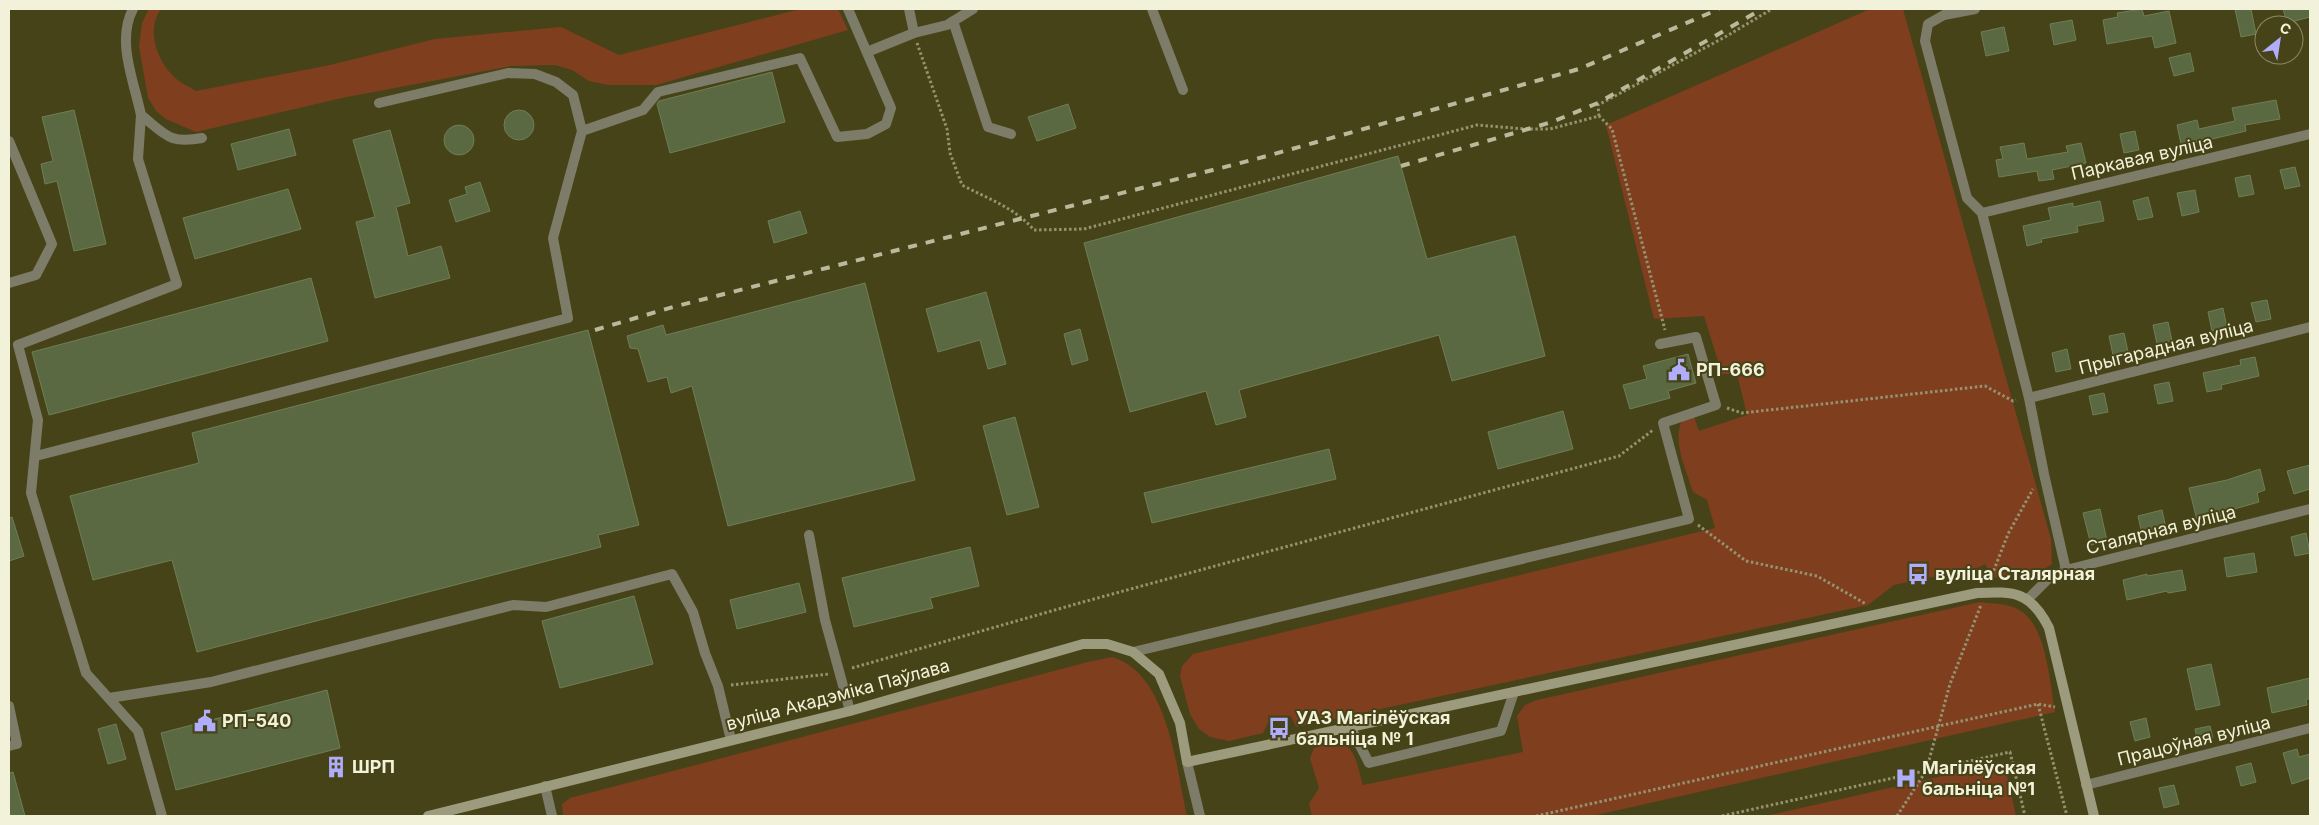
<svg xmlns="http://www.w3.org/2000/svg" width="2319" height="825" viewBox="0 0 2319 825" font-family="Inter,sans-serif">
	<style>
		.green { fill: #7f3e1e }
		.building { fill: #5a6941; stroke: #6f7e55 }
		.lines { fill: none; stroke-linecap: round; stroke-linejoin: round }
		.path { stroke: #959270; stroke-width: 3; stroke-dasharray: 2.5 2.5; stroke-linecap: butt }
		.service { stroke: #7d7c69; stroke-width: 10 }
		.minor { stroke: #7d7c69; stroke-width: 10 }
		.secondary { stroke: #9d9b7d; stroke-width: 10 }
		.rail { stroke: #bbb99b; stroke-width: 4; stroke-dasharray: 9 9; stroke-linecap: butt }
		.labels { text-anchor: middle; stroke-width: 4; stroke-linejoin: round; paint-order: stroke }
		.street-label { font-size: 18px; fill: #f2f1d9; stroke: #474318 }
		.poi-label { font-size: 18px; font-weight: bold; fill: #f2f1d9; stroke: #474318; text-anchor: start }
	</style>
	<rect width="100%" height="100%" fill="#474318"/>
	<!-- green -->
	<path class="green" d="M149,9h12c-16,22 -3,56 18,72 5,4 11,6 17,10l134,-26 105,-26 126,-12 58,28 182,-46h37l10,21 -192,55h-48l-19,-4 -17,-11 -17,-5 -44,1 -169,32 -146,34 -30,-13 -9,-7 -9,-14 -9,-52 3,-23z
		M1870,9h33l148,530 1,25 -6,4 -53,10 -8,-14 -5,3 -86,18 -26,20 -572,122 -5,-11 -22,5 -6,12 -34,8 -19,-4 -11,-8 -9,-15 -10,-38 2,-10 11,-12 522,-126 -8,-28 -14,-8c-7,-23 -22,-52 -10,-74l11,-1 5,14 48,-16 -10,-41h-15l-18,-58 -50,3 -48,-194z
		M1980,602c13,2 30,1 41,9 26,17 29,73 34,101l-463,104h-280l-3,-12 10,-16 -9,-30 4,-10c7,-1 16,-6 23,-5 20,1 21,29 26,42l160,-33 -6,-36 8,-11 12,-5z
		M1112,657c56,16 64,110 75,159h-624l-1,-12 8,-6 518,-136z
		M2004,762l12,54h-250z"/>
	<!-- building -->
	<path class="building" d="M2142,9l2,7 25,-5 7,32 -21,5 -3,-12 -45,8 -4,-24 15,-3 -1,-4z
		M2235,9h16l5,25 -15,3z
		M2283,9h27v8l-23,6z
		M2072,20l4,20 -22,5 -4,-21z
		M2004,27l5,24 -23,5 -5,-24z
		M2190,53l4,18 -20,5 -5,-18z
		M772,72l13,50 -115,31 -13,-49 2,-3z
		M2276,100l4,19 -35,6 1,6 -55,13 -1,-2 -9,2 -4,-19 20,-5 2,9 36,-8 -3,-13z
		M1068,104l8,24 -39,13 -9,-24z
		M504 125a15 15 0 1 1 30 0a15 15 0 1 1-30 0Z
		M74,110l32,134 -32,7 -17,-70 -12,3 -4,-20 12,-3 -11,-44z
		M444 140a15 15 0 1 1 30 0a15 15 0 1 1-30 0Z
		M289,129l7,26 -58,15 -7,-26z
		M390,130l20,73 -14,4 12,49 33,-10 9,32 -75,20 -19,-76 19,-5 -22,-77z
		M2135,131l4,19 -15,3 -4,-19z
		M2024,143l3,16 41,-7 -2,-6 15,-3 5,20 -34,7 2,9 -15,2 -2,-10 -38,6 -3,-17 7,-1 -3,-12z
		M1398,156l29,103 88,-23 30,120 -93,25 -13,-46 -200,55 7,27 -30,8 -10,-34 -76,21 -46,-169z
		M2295,167l5,19 -15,3 -5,-19z
		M2250,175l4,19 -15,3 -4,-19z
		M480,182l10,29 -34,11 -7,-22 18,-6 -2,-7z
		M288,189l13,40 -106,30 -12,-41z
		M2195,190l4,22 -17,4 -5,-23z
		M2148,197l5,20 -15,3 -5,-19z
		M2100,201l4,20 -27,5 1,6 -37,7 1,3 -15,4 -4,-20 28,-6 -3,-12 25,-5v4z
		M800,211l7,22 -33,10 -6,-22z
		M311,278l17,63 -279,74 -17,-63z
		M865,283l50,197 -187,46 -36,-140 -21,7 -4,-16 -19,5 -10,-33 -8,-1 -3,-12 36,-11 3,10z
		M986,292l20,72 -18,5 -8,-29 -42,12 -12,-43z
		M2267,300l4,19 -15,3 -5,-19z
		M2223,308l4,20 -15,3 -4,-19z
		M2168,322l4,19 -15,3 -4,-19z
		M1080,329l8,31 -16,5 -8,-31z
		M588,330l51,195 -41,10 3,12 -404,105 -25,-92 -79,20 -23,-84 129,-33 -7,-30z
		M2124,333l4,19 -15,3 -4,-19z
		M2067,349l4,20 -15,3 -4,-19z
		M1688,354l8,29 -28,8 2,7 -40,11 -7,-24 24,-6 -4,-13z
		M2255,357l4,19 -38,9 1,4 -15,3 -4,-19 38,-8 -1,-5z
		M2169,382l4,19 -15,3 -4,-19z
		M2104,393l4,19 -15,3 -4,-19z
		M1563,411l10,38 -75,20 -10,-37z
		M1015,417l24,90 -32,8 -24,-89z
		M1329,449l7,30 -184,44 -8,-30z
		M2310,465v24l-16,5 -7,-23z
		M2260,469l5,21 -8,3 2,9 -39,11 1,6 -23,5 -9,-36 38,-8z
		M2100,509l7,32 -16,4 -8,-32z
		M2162,510l4,18 -24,6 -4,-18z
		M12,517l12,39 -15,5v-43z
		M2306,533l4,20 -15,3 -4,-19z
		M970,547l9,39 -49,12 3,10 -79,19 -12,-49z
		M2254,553l3,19 -30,5 -3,-19z
		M2182,570l4,20 -18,3 -1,-2 -40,9 -4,-20 24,-6v2z
		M799,583l7,29 -69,17 -7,-29z
		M634,596l19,68 -93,24 -18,-67z
		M2211,664l9,41 -24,5 -9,-41z
		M2310,678v21h-4l1,6 -35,8 -5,-25z
		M327,690l13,58 -164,42 -15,-57z
		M2146,718l4,19 -15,4 -5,-19z
		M116,724l10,35 -18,5 -10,-35z
		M2210,726l3,12 -15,4 -3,-13z
		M2297,749l2,8 11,-3v24l-18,6 -9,-31z
		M2251,763l5,19 -15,4 -5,-19z
		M13,772l12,44h-16v-43z
		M2174,785l5,19 -15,4 -5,-20z"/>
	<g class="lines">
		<!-- path -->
		<path class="path" d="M917,43l30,86 3,24 12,32c26,14 52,22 72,45l50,-1 393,-104 48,4h25l49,-13 13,13 53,201
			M1599,116l-1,-11 127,-68 47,-28
			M1727,408l15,5 243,-27 28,15 3,-1
			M1698,525l48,36 71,15 49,28
			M1990,580l18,-46 25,-45
			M852,668l231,-66 536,-146 34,-26
			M731,685l98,-11
			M2038,704l29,112
			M1536,816l502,-112 17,3
			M1722,816l288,-64 15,64
			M1897,816l29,-45 24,-87 31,-79"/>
		<!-- service -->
		<path class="service" d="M133,9c-17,32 1,72 8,106
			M909,9l5,24
			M1152,9l31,81
			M953,21l35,106 23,7
			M867,52l47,-19 33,-8 26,-16
			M379,103l129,-30 27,1 21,8 17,13 9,36 61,-21 15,-18 142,-34 37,79 30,-3 19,-10 5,-16 -43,-99
			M9,141l43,103 -16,31 -27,8
			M36,456l532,-138 -15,-80 29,-107
			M809,535l16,85 25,91
			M1133,652l556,-133 -26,-96 53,-18 -20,-68 -36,7
			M109,698l102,-16 302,-77 33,2 126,-33 21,38 12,41 13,33 13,54
			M9,706l8,38 -8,2
			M1350,726l19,37 132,-32 13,-39
			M1187,762l13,54
			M162,816l-24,-85 -52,-58 -55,-180 7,-73 -20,-75 159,-61 -39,-125 3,-44c25,20 28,29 61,23"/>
		<!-- minor -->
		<path class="minor" d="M1975,9l-31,6 -16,9 -3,17 42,157 15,15 47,185 15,76 22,96
			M1982,213l328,-79
			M2029,398l281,-71
			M2028,599l20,-20 18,-9 244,-61
			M2086,785l224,-57
			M545,786l7,30"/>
		<!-- secondary -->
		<path class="secondary" d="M428,816l422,-105 233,-67h24l26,8 26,22 21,49 7,39 790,-169c38,-2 54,-1 72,35l45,188"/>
		<!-- rail -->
		<path class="rail" d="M1401,166l151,-44 46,-19 164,-94
			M595,330l78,-23 583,-148 323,-90 140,-60"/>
	</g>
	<!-- icons -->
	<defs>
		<g id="civic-bare" transform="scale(1.725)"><path d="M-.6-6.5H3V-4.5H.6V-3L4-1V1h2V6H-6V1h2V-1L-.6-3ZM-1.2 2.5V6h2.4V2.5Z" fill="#b0aefa" stroke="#474318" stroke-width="2.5" paint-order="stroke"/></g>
		<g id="bus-bare" transform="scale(1.725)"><path d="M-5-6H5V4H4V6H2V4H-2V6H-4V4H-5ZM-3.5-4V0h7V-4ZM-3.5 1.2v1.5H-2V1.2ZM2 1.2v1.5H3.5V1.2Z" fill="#b0aefa" stroke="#474318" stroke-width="2.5" paint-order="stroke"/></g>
		<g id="building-bare" transform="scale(1.725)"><path d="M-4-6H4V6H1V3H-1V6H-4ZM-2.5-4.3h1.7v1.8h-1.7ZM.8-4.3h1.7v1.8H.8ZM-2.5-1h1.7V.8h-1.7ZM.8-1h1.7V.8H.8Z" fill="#b0aefa" stroke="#474318" stroke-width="2.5" paint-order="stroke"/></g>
		<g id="hospital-bare" transform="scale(1.725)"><path d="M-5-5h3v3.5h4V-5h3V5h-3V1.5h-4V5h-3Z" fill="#b0aefa" stroke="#474318" stroke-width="2.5" paint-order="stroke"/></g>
	</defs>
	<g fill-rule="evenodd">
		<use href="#civic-bare" x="1679" y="370"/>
		<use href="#bus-bare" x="1918" y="574"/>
		<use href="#civic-bare" x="205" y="721"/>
		<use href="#bus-bare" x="1279" y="728"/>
		<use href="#building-bare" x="336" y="767"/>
		<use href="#hospital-bare" x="1906" y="778"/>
	</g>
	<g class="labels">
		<!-- street labels -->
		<g class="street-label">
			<text transform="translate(2142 158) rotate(-13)" y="6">Паркавая вуліца</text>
			<text transform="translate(2166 347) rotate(-14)" y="6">Прыгарадная вуліца</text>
			<text transform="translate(2161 530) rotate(-14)" y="6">Сталярная вуліца</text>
			<text transform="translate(838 695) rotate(-15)" y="6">вуліца Акадэміка Паўлава</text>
			<text transform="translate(2194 741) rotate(-14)" y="6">Працоўная вуліца</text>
		</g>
		<!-- poi labels -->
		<g class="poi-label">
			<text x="1696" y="376">РП-666</text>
			<text x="1935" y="580">вуліца Сталярная</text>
			<text x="1296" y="724">УАЗ Магілёўская<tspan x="1296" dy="21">бальніца № 1</tspan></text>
			<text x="222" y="727">РП-540</text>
			<text x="352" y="773">ШРП</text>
			<text x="1922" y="774">Магілёўская<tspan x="1922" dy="21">бальніца №1</tspan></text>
		</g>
	</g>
	<!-- border -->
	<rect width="2319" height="825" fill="none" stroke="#f2f1d9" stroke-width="20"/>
	<!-- north arrow -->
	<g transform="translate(2279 40) rotate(30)"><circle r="24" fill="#474318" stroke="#8b8965"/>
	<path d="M0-4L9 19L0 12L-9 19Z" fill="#b0aefa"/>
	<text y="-8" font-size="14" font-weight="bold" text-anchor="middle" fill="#f2f1d9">С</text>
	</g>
</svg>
